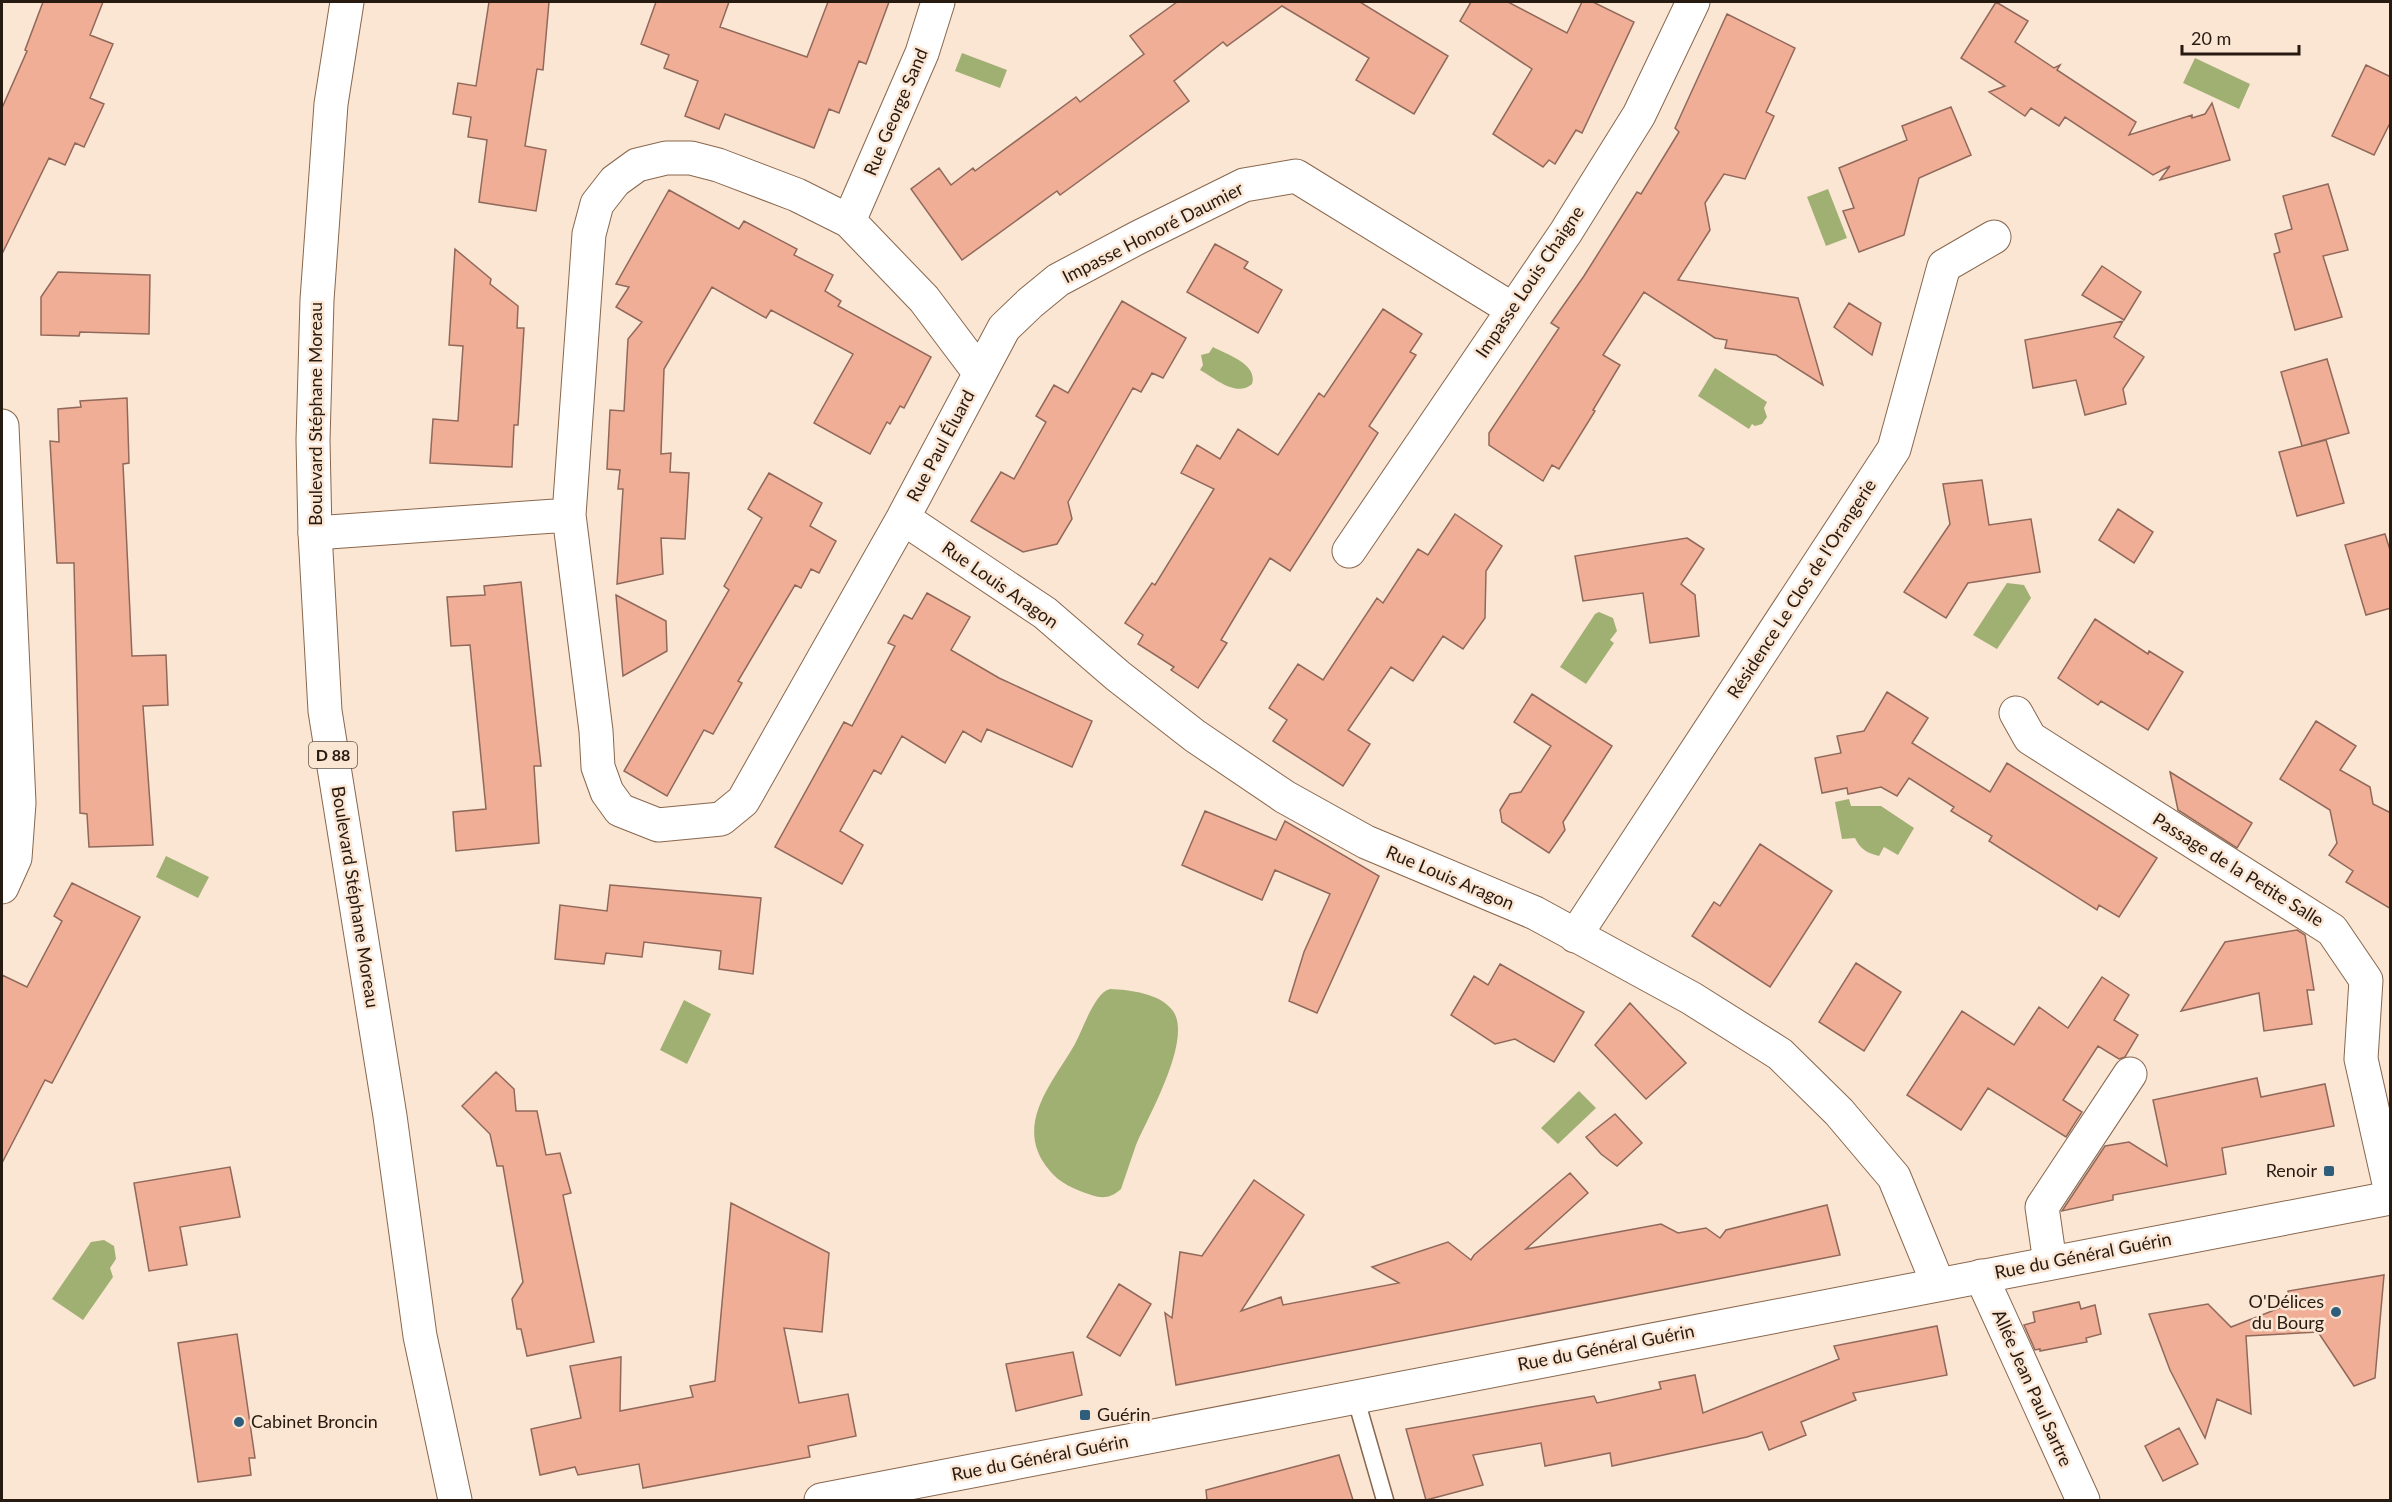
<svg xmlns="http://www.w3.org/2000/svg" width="2392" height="1502" viewBox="0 0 2392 1502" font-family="Lato,sans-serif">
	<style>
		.water { fill: #a0b073 }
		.building { fill: #f0ae97; stroke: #91695a; stroke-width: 1.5 }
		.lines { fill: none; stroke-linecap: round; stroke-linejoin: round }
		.service-casing { stroke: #88674d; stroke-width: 19 }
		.minor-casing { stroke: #88674d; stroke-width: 35 }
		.secondary-casing { stroke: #88674d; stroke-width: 35 }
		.primary-casing { stroke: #88674d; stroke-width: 35 }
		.service { stroke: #fff; stroke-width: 16 }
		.minor { stroke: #fff; stroke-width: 33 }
		.secondary { stroke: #fff; stroke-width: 33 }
		.primary { stroke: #fff; stroke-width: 33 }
		.poi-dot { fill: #2f5d7c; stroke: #fbe5d3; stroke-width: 2 }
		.labels { text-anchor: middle; stroke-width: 5; stroke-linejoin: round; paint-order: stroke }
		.shield { fill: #fbe5d3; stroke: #67574a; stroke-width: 1.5 }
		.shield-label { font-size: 16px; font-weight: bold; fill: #271a10 }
		.street-label { font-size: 18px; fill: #271a10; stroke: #fbe5d3 }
		.poi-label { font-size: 18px; fill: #271a10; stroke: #fbe5d3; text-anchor: end }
	</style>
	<rect width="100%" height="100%" fill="#fbe5d3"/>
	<!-- water -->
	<path class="water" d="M962,53l45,17 -7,18 -45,-17z
		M2195,58l55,26 -11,25 -56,-26z
		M1828,189l19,49 -21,8 -19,-49z
		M1213,347c15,8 45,17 39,37 -16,14 -37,-6 -52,-14l3,-5 -2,-10 8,-2z
		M1715,368l52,34 -3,6 3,9 -5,7 -7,2 -3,-2 -3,5 -51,-33z
		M2007,583l17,2 7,13 -34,51 -24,-14z
		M1599,612l14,6 4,13 -7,9 4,3 -28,41 -26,-17 35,-53z
		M1849,799l2,7h30l33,22 -16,27 -14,-8 -5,9c-12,-3 -19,-7 -24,-18l-13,1 -7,-37z
		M166,856l43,21 -11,21 -42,-21z
		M1110,989c20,1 50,4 63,22 20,28 -25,106 -37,134 -5,15 -10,29 -15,44 -14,13 -25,8 -41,2 -18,-7 -28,-15 -38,-31 -24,-41 13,-81 33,-116 8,-15 20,-52 35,-55z
		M684,1000l27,14 -24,50 -27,-14z
		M1579,1091l17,17 -38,36 -17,-16z
		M104,1240l10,6 2,13 -6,9 3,9 -30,43 -31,-21 39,-57z"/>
	<!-- building -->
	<path class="building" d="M43,2h60l-13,33 23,9 -23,54 14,6 -20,43 -9,-4 -10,22 -16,-7 -47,96v-146l25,-57 -2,-1z
		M489,2h60l-6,68 -6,-1 -12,77 21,4 -10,61 -57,-9 8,-62 -19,-3 3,-20 -18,-3 5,-31 18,3z
		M656,2h73l-9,25 87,30 21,-55h61l-23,62 -7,-3 -20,52 -10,-4 -15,39 -89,-34 -6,15 -34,-13 13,-35 -34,-13 5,-13 -28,-11z
		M1177,2h183l88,54 -34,58 -58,-34 13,-22 -87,-52 -55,40 -4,-4 -49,39 15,20 -129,94 -3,-4 -95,69 -51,-71 28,-21 12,17 22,-17 2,3 101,-74 4,5 64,-48 -14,-18z
		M1471,2h37l59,31 15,-31h11l41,20 -52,111 -6,-3 -21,34 -6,-4 -6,7 -50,-33 39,-65 -72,-48z
		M1996,2l32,19 -13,21 39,26 6,-3 -3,5 79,52 -7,13 63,-20v3l13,-4 7,-11 18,57 -70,20 10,-14 -17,9 -88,-58 -6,9 -28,-18 -6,8 -36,-24 16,-6 -44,-28z
		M1727,14l68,34 -29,64 8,4 -29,63 -21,-5 -19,29 5,27 -32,50 120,18 25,87 -47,-30 -51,-7 2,-8 -12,-2 -71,-46 -41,63 17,10 -27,45 2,1 -36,58 -7,-4 -9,16 -54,-36v-12l70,-105 -8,-5 33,-47 53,-84 4,2 38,-62 -4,-4z
		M2366,65l25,12v44l-17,34 -42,-19z
		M1951,107l20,48 -52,23 -15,57 -45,17 -16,-41 11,-3 -15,-40 68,-28 -5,-14z
		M2328,184l20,66 -25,6 19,61 -47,13 -21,-76 6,-2 -5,-18 17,-5 -9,-33z
		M669,190l70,39 5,-8 53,28 -3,6 39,20 -8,16 16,10 -3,5 93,51 -27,51 -4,-2 -10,18 -3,-2 -17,32 -56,-31 39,-69 -82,-44 -5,8 -54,-31 -48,82 -3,85 10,-1 -1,19 19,1 -4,66 -24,-1 2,36 -46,10 6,-95h-5l2,-19 -13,-1 3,-59 14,1 4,-72 14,-17 -26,-15 13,-20 -13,-3z
		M1215,244l33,18 -4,6 38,22 -24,43 -71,-41z
		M455,249l36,30 -1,5 28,22 -1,22h7l-6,97h-4l-2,42 -82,-4 3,-44 25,2 5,-75 -14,-1z
		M2102,266l39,26 -17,28 -42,-25z
		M58,272l92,3 -1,59 -69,-2 -1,4 -38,-1v-38z
		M1122,301l64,37 -23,40 -11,-5 -11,19 -8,-4 -65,114 4,17 -15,25 -34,8 -52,-31 30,-49 13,7 32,-57 -10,-6 18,-31 14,8z
		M1849,303l32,20 -9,32 -38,-28z
		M1383,309l39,25 -12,18 6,3 -47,71 9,7 -88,138 -20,-13 -49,82 6,3 -29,45 -27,-18 3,-3 -36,-23 5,-9 -18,-12 27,-40 3,2 59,-96 -33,-16 16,-28 23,14 18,-30 40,26 41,-62 5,4z
		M2123,321l-9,16 30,20 -21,32 3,15 -41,11 -9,-35 -43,8 -8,-48z
		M2327,359l22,74 -47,13 -21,-74z
		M127,398l2,65 -6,1 9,192 34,-1 2,50 -25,1 10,139 -64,2 -2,-33 -7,-1 -6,-250h-17l-7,-122 9,1 -1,-33 23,-2 -1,-6z
		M2326,440l18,63 -47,13 -18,-64z
		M769,473l53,30 -12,23 26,15 -17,32 -8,-4 -10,19 -6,-3 -57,96 4,2 -29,51 -9,-4 -37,66 -43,-25 105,-181 -5,-4 38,-68 -14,-9z
		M1982,480l7,45 42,-6 9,53 -72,11 -22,35 -42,-26 46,-68 -7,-40z
		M2118,509l35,23 -19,31 -35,-23z
		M1455,514l47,32 -16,25 -1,47 -22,31 -20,-13 -30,45 -22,-14 -43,63 22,14 -27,42 -70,-45 14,-21 -18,-12 29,-44 25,16 54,-82 6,5 35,-54 10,6z
		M2385,534l6,19v55l-25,7 -21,-70z
		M1687,538l17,11 -23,35 14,11 4,41 -49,7 -7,-50 -60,8 -8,-45z
		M521,582l20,184h-7l5,77 -83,8 -3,-39 33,-3 -16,-164 -19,1 -4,-49 38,-2 -1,-9z
		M927,593l43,24 -19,33 48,28 93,43 -20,46 -85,-38 -6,13 -18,-11 -18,32 -43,-27 -21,38 -7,-4 -34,61 23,14 -21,39 -67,-37 69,-125 8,4 43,-80 -7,-3 16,-28 8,4z
		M616,595l50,26 1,30 -44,25z
		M2095,619l53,35 1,-3 34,21 -35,58 -47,-29 -3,4 -40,-27z
		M1887,692l41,26 -16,25 78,49 17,-29 150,95 -38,59 -20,-12 -2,5 -108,-69 3,-5 -41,-25 3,-4 -45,-29 -12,18 -16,-9 -33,7 -1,-6 -25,5 -7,-35 26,-5 -4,-17 27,-5z
		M1532,694l80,52 -49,76 2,8 -16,23 -47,-31 -2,-12 10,-16 11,-2 30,-46 -37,-24z
		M2316,721l40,25 -16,24 30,17 3,17 18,9v96l-45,-27 7,-11 -24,-16 8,-12 -7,-33 -50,-31z
		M2170,772l82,51 -15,25 -59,-38z
		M1205,811l71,29 9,-19 94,55 -62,137 -28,-12 15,-49 26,-58 -55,-24 -13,30 -80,-35z
		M1760,844l72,47 -62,96 -78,-51 22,-34 6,4z
		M72,883l68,34 -88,166 -7,-3 -43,83v-188l25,12 35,-66 -8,-5z
		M610,885l151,13 -8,76 -34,-5 2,-18 -77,-9 -2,15 -36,-4 -2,11 -49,-5 5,-54 47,6z
		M2297,930l8,5 9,55h-7l5,34 -48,7 -5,-38 -78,18 44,-69z
		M1856,963l45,29 -37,59 -45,-29z
		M1500,964l84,48 -30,50 -39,-23 -20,5 -44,-29 23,-39 14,9z
		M2102,977l27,18 -15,25 24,15 -13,22 -6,2 -21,-13 -35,54 19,12 -16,25 -78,-49 -27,42 -54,-35 55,-84 52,34 25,-38 29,21z
		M1630,1003l56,60 -40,36 -51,-54z
		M496,1072l18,17 2,22h21l9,44 14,-2 11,40 -8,2 31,147 -67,14 -6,-27h-4l-5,-30 11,-17 -20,-116h-6l-7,-32 -28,-28z
		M2257,1078l4,19 64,-13 9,42 -112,22 4,26 -113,21v5l-51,11 43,-65 24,-4 38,24 -14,-66z
		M1615,1114l27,29 -25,23 -16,-12 -15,-17z
		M230,1167l10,50 -60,10 7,38 -38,6 -15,-88z
		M1570,1173l18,20 -62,56 135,-25 17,9 28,-5 14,10 6,-8 101,-25 13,50 -664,130 -11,-72 7,5 8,-66 22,4 52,-76 50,35 -63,96 40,-14 2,8 116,-22 -27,-16 76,-25 23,18 3,-5z
		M731,1203l98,50 -7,79 -38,-4 15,75 49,-9 8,42 -48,10 2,11 -167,31 -4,-24 -61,11 -3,-8 -35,8 -9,-46 50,-11 -11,-52 51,-9 -1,54 73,-14 -3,-11 25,-5z
		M2384,1275l-9,103 -21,8 -36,-54 -72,4 5,78 -34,-15 -12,39 -35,-68 -21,-56 59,-10 23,23 59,-23 -2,-13z
		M1119,1284l32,20 -31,52 -33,-19z
		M2079,1302l2,7 14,-4 6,29 -15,4 1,4 -47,9v-2l-5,1 -11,-25 11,-3 -2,-10z
		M1937,1326l10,49 -94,18 3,7 -55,22 5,13 -37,15 -7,-18 -15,5 -135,29 -2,-13 -65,13 -4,-23 -68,12 10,30 -57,15 -20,-71 188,-33 3,7 64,-14 -2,-7 36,-7 8,38 136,-54 -5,-13z
		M237,1334l18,124h-6l2,17 -53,7 -20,-139z
		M1073,1352l9,43 -66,16 -10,-47z
		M2179,1428l19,36 -35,17 -18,-35z
		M1339,1455l14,45h-146l-1,-10z"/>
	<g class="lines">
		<!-- service casing -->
		<g class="service-casing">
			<path id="service" d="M1355,1396l30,104"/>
		</g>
		<!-- minor casing -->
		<g class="minor-casing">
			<path id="minor" d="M849,221l73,-168 16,-51
				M979,372l-55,-73 -75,-78 -52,-26 -79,-30 -27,-7h-25l-29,7 -22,16 -18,23 -8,30 -20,281 27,216 2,36 9,25 13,18 38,15 63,-6 22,-18 160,-283 101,-190 26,-25 28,-23 79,-42 107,-53 52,-9 216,133
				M2,426l17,377 -4,55 -13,29
				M903,518l142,95 73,63 77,60 90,61 81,45 169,71 156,85 89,56 59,58 55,65 44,107
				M315,533l254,-18
				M1349,551l217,-319 73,-117 54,-113
				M2016,713l14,25 302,192 34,50 -5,79 29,129
				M1575,936l319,-487 50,-183 50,-29
				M2050,1263l-8,-56 88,-133
				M1981,1276l102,224"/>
		</g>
		<!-- secondary casing -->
		<g class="secondary-casing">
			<path id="secondary" d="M821,1500l1569,-302"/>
		</g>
		<!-- primary casing -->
		<g class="primary-casing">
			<path id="primary" d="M347,2l-16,102 -14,196 -4,140 2,93 10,178 65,405 30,220 35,164"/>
		</g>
		<!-- service -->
		<use href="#service" class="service"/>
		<!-- minor -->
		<use href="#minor" class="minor"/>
		<!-- secondary -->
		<use href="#secondary" class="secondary"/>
		<!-- primary -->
		<use href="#primary" class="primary"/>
	</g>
	<!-- markers -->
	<g class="poi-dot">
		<rect x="2323" y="1165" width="12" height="12" rx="3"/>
		<circle cx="2336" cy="1312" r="6"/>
		<rect x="1079" y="1409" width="12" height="12" rx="3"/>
		<circle cx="239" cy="1422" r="6"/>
	</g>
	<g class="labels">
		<!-- shield labels -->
		<rect class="shield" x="309" y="742" width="48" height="26" rx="4.5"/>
		<g class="shield-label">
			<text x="333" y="761">D 88</text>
		</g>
		<!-- street labels -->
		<g class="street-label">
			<text transform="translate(896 112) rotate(-67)" y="6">Rue George Sand</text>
			<text transform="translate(1153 233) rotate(-27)" y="6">Impasse Honoré Daumier</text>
			<text transform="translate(1530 282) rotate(-56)" y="6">Impasse Louis Chaigne</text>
			<text transform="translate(316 414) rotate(-90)" y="6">Boulevard Stéphane Moreau</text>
			<text transform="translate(941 446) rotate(-62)" y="6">Rue Paul Éluard</text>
			<text transform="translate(1000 585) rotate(35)" y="6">Rue Louis Aragon</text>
			<text transform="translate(1802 589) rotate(-57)" y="6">Résidence Le Clos de l'Orangerie</text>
			<text transform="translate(2238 870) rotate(32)" y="6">Passage de la Petite Salle</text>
			<text transform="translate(1450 878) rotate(23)" y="6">Rue Louis Aragon</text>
			<text transform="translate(355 897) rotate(81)" y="6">Boulevard Stéphane Moreau</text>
			<text transform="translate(2083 1256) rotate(-11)" y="6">Rue du Général Guérin</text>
			<text transform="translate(1606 1348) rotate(-11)" y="6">Rue du Général Guérin</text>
			<text transform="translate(2032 1388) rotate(66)" y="6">Allée Jean Paul Sartre</text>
			<text transform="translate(1040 1458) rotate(-11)" y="6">Rue du Général Guérin</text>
		</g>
		<!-- poi labels -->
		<g class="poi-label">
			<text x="2317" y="1177">Renoir</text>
			<text x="2324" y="1308">O'Délices<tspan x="2324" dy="21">du Bourg</tspan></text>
			<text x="1097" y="1421" text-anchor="start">Guérin</text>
			<text x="251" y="1428" text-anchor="start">Cabinet Broncin</text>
		</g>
	</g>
	<!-- border -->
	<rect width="2392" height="1502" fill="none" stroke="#271a10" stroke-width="6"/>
	<!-- scale -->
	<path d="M2182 45v9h117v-9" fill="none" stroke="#271a10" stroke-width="3"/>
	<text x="2191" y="45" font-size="18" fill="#271a10" stroke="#fbe5d3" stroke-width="4.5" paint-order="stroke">20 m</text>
</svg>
